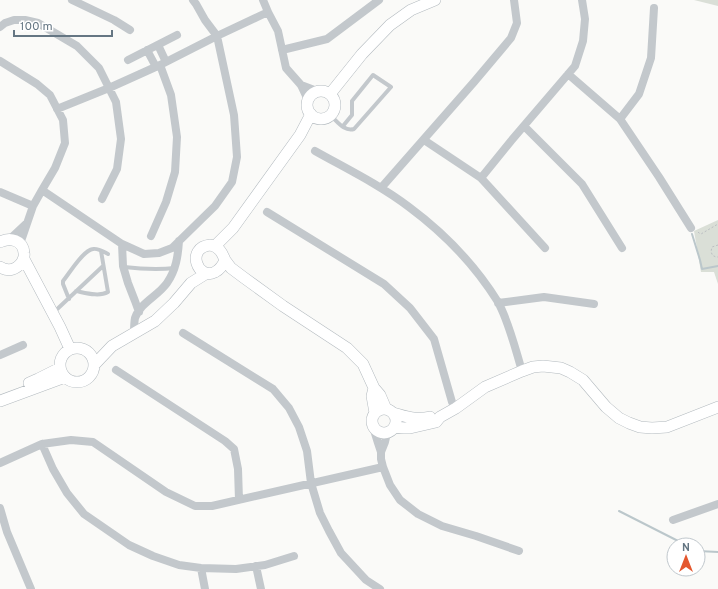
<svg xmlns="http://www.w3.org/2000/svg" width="718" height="589" viewBox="0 0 718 589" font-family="Overpass,sans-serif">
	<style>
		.green { fill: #dadfd7 }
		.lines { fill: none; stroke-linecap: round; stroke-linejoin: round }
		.stream { stroke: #bbc7cb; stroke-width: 2 }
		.secondary-casing { stroke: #b3babf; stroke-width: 12 }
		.path { stroke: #bbbfc2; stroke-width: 1; stroke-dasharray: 2 2; stroke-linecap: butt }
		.lane { stroke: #c3c8cc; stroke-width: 4 }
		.street { stroke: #c3c8cc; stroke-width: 8 }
		.secondary { stroke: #fff; stroke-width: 11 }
	</style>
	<rect width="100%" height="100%" fill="#fafaf8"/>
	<!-- green -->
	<path class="green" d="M694,0h24v6z
		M718,220v64l-4,-12h-13l-7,-41z"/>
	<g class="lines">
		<!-- stream -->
		<path class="stream" d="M692,234l8,26 2,9 16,-3
			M619,511l67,34
			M698,551l20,1"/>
		<!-- secondary casing -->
		<g class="secondary-casing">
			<path id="secondary" d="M307 105a14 14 0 1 1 28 0a14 14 0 1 1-28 0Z
				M330,94l32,-40 28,-29 21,-15 24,-10
				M0,242c10,-5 23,-2 24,11 1,4 -1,6 -2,9 -6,8 -14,10 -22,5
				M210,245c9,2 12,7 15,15 -2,5 -4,9 -10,12 -17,9 -30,-24 -5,-27z
				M215,246l18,-18 67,-93 11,-21
				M24,259l36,68 10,22
				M225,260l6,8 12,9 40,29 64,42 16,16 11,24 6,7 6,14
				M60 365a17 17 0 1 1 34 0a17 17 0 1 1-34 0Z
				M94,365l18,-19 43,-25 19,-18 17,-20 16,-10
				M29,383l9,-4 22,-11
				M374,388l-2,8 3,17
				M0,401l65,-24
				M372 421a12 12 0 1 1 24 0a12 12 0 1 1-24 0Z
				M393,413c13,4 24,7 37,4
				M395,427l9,1h6l26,-6 4,-5 16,-9 29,-21 37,-16 11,-4 10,-1 18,2 9,4 13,8 23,27 13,11 10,5 11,4 12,1 15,-1 51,-20"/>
		</g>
		<!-- path -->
		<path class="path" d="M698,232l1,1 2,1 17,-10
			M718,245l-6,2c-2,6 0,10 6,10"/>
		<!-- lane -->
		<path class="lane" d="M330,115c7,6 14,17 24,14l37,-42 -18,-12 -21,26v14l-9,11
			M124,267c17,2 33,3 51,1
			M76,291c10,2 23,6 32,1l-7,-41
			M69,299l-6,-15v-3c6,-7 20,-31 30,-32 5,-1 11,3 15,5
			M53,313l50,-47"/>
		<!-- street -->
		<path class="street" d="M72,0l42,20 16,10
			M263,0l5,12 10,19 8,37 15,17 7,15
			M0,27l5,-4 9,-3h11l13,3 39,23 22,22 17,34 5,37 -4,30 -15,30
			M158,45l8,17
			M147,50l9,17
			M282,50l45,-11 52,-39
			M128,60l49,-25
			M0,61l37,23 13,11 13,25 2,23 -10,25 -13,22 -9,16 -13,38
			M568,74l52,45 39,58 32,51
			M301,85l16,6
			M57,109l52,-21 51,-23 57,-29 51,-24
			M620,119l19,-25 12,-36 3,-50
			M524,126l58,58 40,64
			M424,140l57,38 64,70
			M315,151c32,18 65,34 94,56 35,26 66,58 89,95 11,20 17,46 24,69
			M481,178l30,-37 64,-75 8,-25 2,-22 -3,-19
			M381,188l93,-106 37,-44 6,-15 -3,-23
			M42,190l80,54 22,10 15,-1 13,-5 43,-42 17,-24 5,-25 -3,-42 -17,-79 -12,-16 -9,-16 -3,-4
			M0,192l33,14
			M267,212l117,72 26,24 24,31 18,63 4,6
			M151,236l15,-34 9,-30 2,-35 -6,-42 -11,-30
			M10,239l16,-15
			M122,244l1,22 5,17 7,18 4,11
			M498,303l46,-6 50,7
			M183,333l90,56 16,19 10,19 8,24 4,32 9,30 9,18 12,22 25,27 14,9
			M134,334c0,-6 0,-11 1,-16 5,-15 23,-22 32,-35 9,-13 11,-27 12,-42
			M0,355l23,-10
			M116,370l109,71 9,8 4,20 1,31
			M374,430l4,13 3,9
			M387,433l-2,9 -4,10v7l2,8 7,18 10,15 18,14 24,12 34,10 43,15
			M42,444l11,25 14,24 17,21 45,31 24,11 26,9 22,3 35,1 29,-4 29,-9
			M0,463l42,-19 29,-4 22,2 73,50 29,14h17l171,-39
			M0,508l7,24 24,57
			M673,520l45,-16
			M256,566l5,23
			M201,568l4,21"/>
		<!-- secondary -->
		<use href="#secondary" class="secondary"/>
	</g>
	<!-- north arrow -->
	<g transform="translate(686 557)"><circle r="19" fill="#ffffff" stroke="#c1c8cd"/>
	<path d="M0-3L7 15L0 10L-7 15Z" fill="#e4572e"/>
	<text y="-6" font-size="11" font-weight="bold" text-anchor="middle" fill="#657683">N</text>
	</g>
	<!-- scale -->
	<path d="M14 30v6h98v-6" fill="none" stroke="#657683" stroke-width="2"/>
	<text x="20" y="30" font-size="12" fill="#657683" stroke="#ffffff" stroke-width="3" paint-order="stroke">100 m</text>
</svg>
